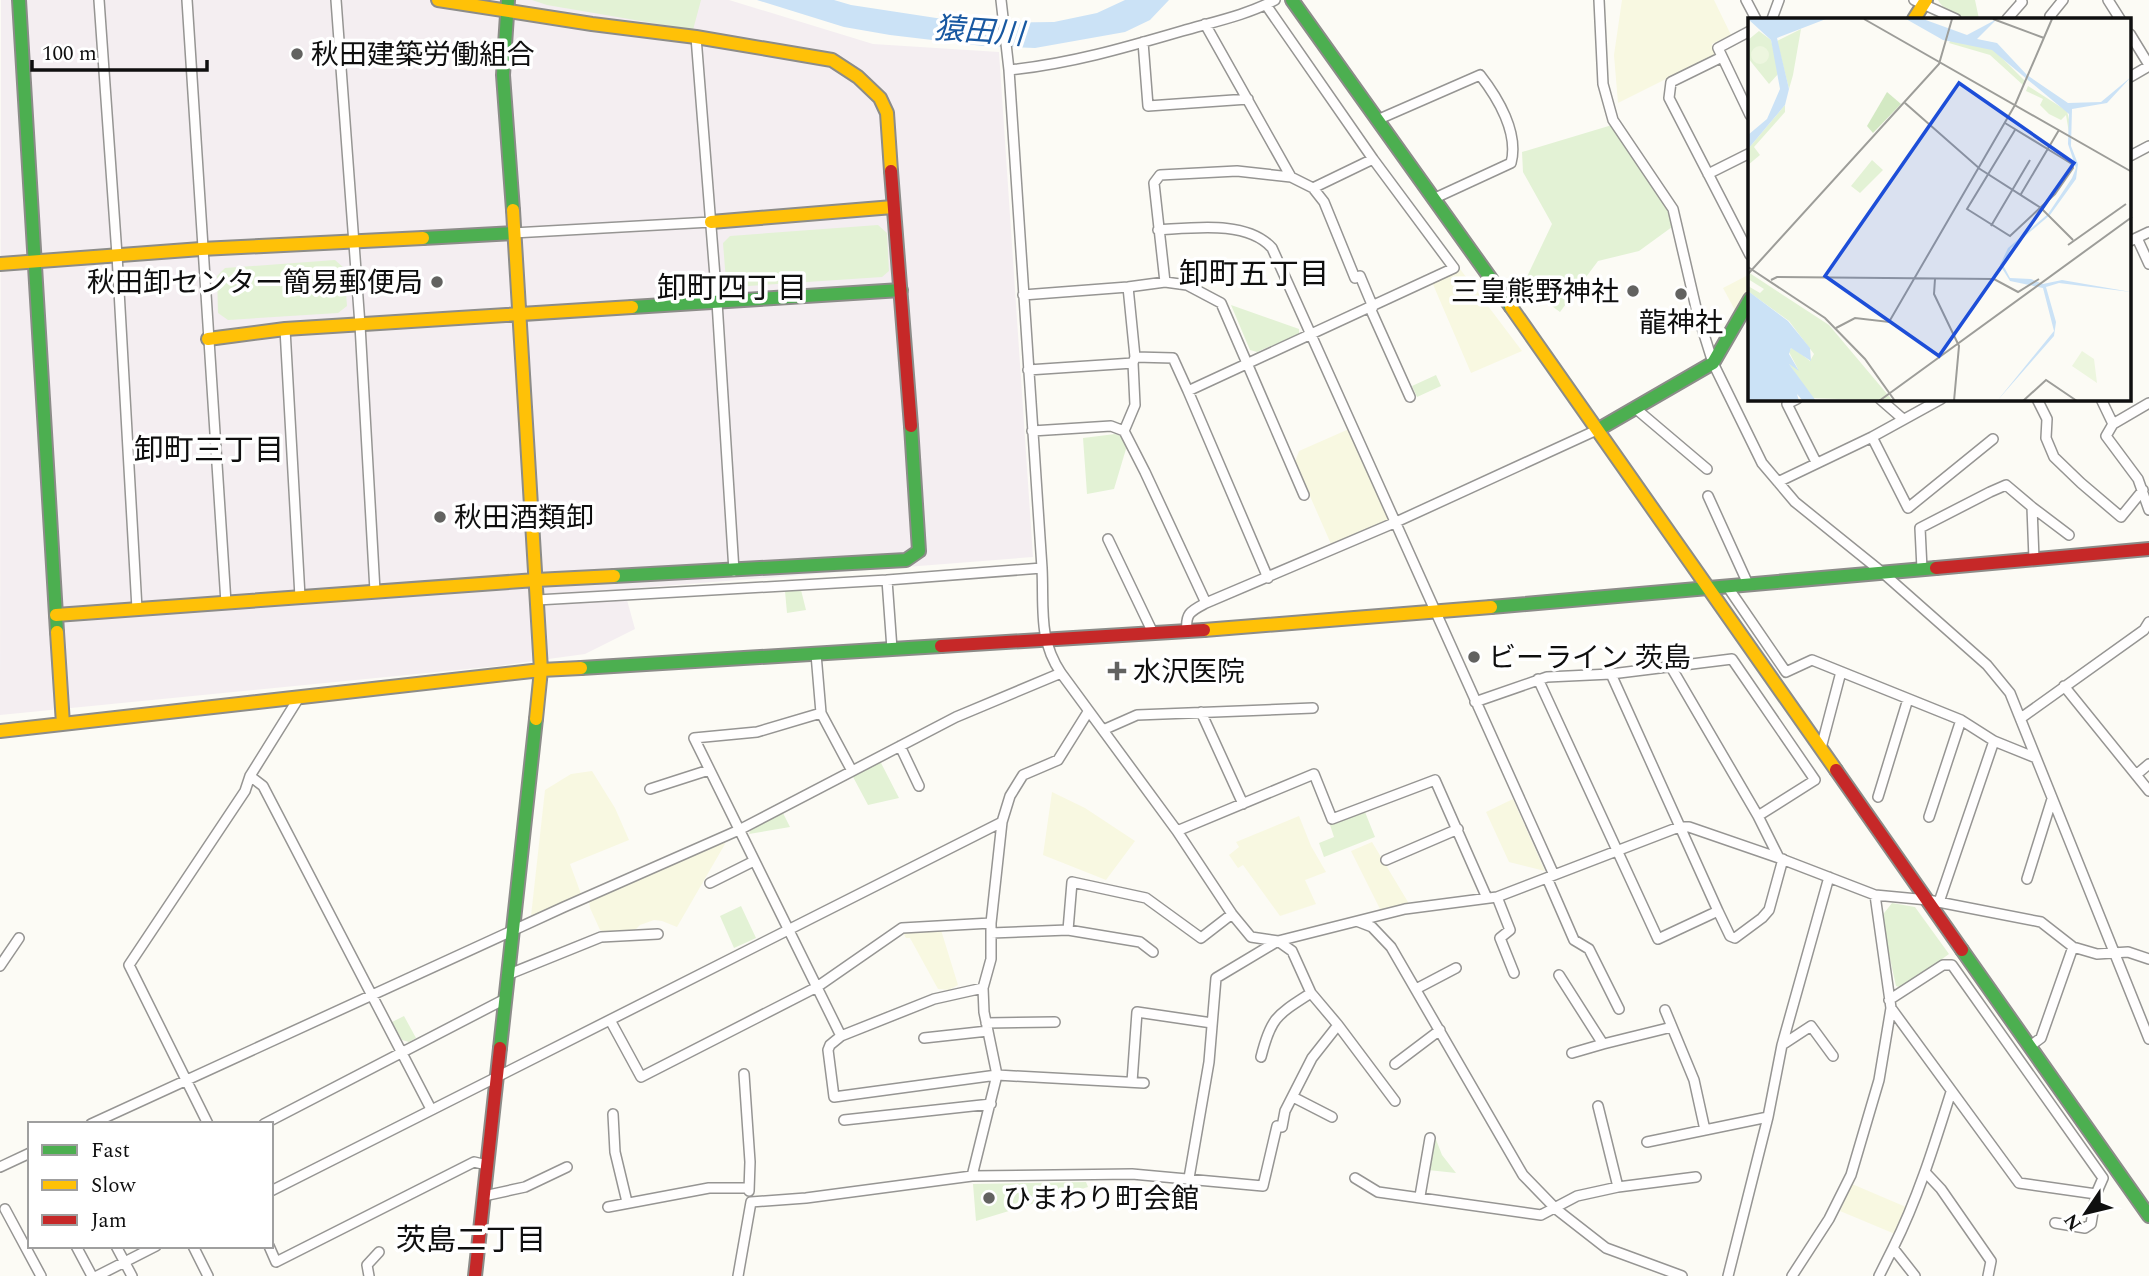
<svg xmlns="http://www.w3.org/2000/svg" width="2149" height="1276" viewBox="0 0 2149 1276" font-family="Spectral,'Noto Sans JP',serif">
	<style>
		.industrial { fill: #f4eef1 }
		.farmland { fill: #f8f8e1 }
		.green { fill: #e3f2d5 }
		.water { fill: #cbe2f6 }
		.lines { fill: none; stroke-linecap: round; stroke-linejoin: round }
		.street-casing { stroke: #969593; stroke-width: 12 }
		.fast-casing { stroke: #8c8c89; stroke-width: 16 }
		.slow-casing { stroke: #8c8c89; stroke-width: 16 }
		.jam-casing { stroke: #8c8c89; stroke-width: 16 }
		.street { stroke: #fffefe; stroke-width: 9 }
		.fast { stroke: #4caf50; stroke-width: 12 }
		.slow { stroke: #ffc107; stroke-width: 12 }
		.jam { stroke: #c62828; stroke-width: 12 }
		.poi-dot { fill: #626260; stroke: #fff; stroke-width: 2.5 }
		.labels { text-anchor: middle; stroke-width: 7; stroke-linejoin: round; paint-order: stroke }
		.poi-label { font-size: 28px; fill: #0f0f0f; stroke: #fff; text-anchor: start }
		.water-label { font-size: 30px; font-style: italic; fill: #1858a1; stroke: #fff }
		.neighbourhood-label { font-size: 30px; fill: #0f0f0f; stroke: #fff }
		.inset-road { fill: none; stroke: #9d9d99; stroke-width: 2 }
		.view { fill: #1d4ed8; fill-opacity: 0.15; stroke: #1d4ed8; stroke-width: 3.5 }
		.inset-edge { fill: none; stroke: #0f0f0f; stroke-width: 3.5 }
	</style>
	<rect width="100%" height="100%" fill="#fcfbf5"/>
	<!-- industrial -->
	<path class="industrial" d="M1,0h728l144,44 126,8 34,505 -409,32 11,40 -50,25 -87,12 -498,49z"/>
	<!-- farmland -->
	<path class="farmland" d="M1622,0h92l17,35 -19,9 4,10 -98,49 -4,-48z
		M1460,269l62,82 -51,22 -39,-91z
		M1750,274v15l-14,23 -13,-24z
		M1349,429l40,90 -58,25 -36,-82 4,-11z
		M592,771l23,37 14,32 -59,24 11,30 -50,22 14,-126 26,-16z
		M1052,792l33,16 50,33 -29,39 -63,-25z
		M1513,799l32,72 -36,-9 -23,-50z
		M1299,816l12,30 15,26 -21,8 11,24 -36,12 -37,-51 -5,3 -9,-13 10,-8 -3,-5z
		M724,842l1,2 -48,83 -15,-6 -8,-1 -14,5 -5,5 -27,3 -8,-3 -10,-22 -1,-7z
		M1372,842l36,60 -1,4 -26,5 -30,-60z
		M941,930l17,55 -9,5 -11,-1 -28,-51h-4l-3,-5 2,-2z
		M1852,1184l54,23 -11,27 -55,-23z"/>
	<!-- green -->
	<path class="green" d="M532,0h169l-8,30 -146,-25z
		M1938,0h37l4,19c-13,0 -35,-7 -41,-19z
		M1612,125l57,86 3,16 -33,24 -41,10 -38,51 -37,-27 29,-61 -29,-52 -1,-20z
		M878,225l9,8 2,38 -7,6 -149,10 -7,-6 -3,-38 7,-7z
		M335,260l9,8 3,38 -9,7 -110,7 -10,-7 -1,-37 8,-8z
		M1231,305l68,24v5l-42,18 -7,-2z
		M1436,375l5,11 -24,11 -5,-11z
		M1115,434l9,3 2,12 -12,40 -27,5 -4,-56z
		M801,590l5,20 -19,3 -2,-22z
		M880,761l19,37 -31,7 -16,-30z
		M1361,812h4l10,25 -51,20 -5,-14 15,-6 -4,-12z
		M783,813l7,14 -41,7 2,-6z
		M1892,903l23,4 34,47 -47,34 -6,-2 -15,-69z
		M741,906l15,32 -22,10 -14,-32z
		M404,1016l12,22 -7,4 -7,-2 -10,-18z
		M1435,1137l7,18 14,18 -28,-3z
		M1086,1182l2,5 -112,34 -3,-37z"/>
	<!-- water -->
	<path class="water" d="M757,0h77l17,5 118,18 85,-1 43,-9 28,-13h44l-19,20 -25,12 -90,16 -52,-2 -93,-11 -46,-8z"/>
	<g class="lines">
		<!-- street casing -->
		<g class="street-casing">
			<path id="street" d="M99,0l18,255 20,354
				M187,0l39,603
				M336,0l24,325 15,266
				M1001,0l8,70 33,498c2,40 -4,71 19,105l116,158 55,83 19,23 27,4 127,-32 92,-12 182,-70h10l90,31 96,37 53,5 113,22 32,25 24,7 31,-2 21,7
				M1599,0l4,84 10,36 60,89 24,103 16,51 49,100 33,39 88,71 104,92 23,28 139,346
				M1746,0l10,19
				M1914,0l42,19
				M2108,0l12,19
				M1772,19l7,-19
				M2007,19l15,-17 -1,-2
				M2052,19l-2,-3 13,-16
				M1205,24l86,153
				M1750,31l-32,17 32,67
				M2130,34l19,31
				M696,37l21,265 17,269
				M1143,42l5,64 100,-7
				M1722,57l-51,25 -2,16 81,157
				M1009,70c60,-6 115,-22 173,-39 31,-9 65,-16 93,-31
				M2130,77l19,-11
				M1377,120l103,-45c18,23 39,58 31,88l-78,36
				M2130,156l19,-10
				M1708,174l42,-21
				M1313,188l11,14 31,76 5,-2 13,31
				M1158,230c35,-2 89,-10 114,18l282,627
				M513,233l198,-11
				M2137,238l12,26
				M2130,241l19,-9
				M1165,282l-11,-99 6,-8 77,-4 54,6 22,11 60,-29 -107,-154
				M1023,295l105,-8 37,-5 22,3 34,18 83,192
				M1370,308l40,89
				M285,329l15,268
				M1135,357l38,1 15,33
				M1028,370l105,-7
				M1797,399l-10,5 29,58
				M1880,399l23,20
				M2037,399l10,20 -1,19 8,19 27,26 40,34 22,-27
				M2101,399l12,25 -7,12 32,43 11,31
				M1635,408l72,61
				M2113,424l36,-21
				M1032,431l79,-5 13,5 21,41 61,131
				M1124,431l11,-26 -2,-42 2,-6 -7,-70
				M1872,437l36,71 85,-69
				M1778,482l94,-45 69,-38
				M1708,496l40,88
				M2032,507l37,28
				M1108,539l45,94
				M1922,569l-2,-41 70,-36 16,-7 26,22 2,52
				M1268,578l-80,-187 266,-123 -81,-109
				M887,580l5,69
				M1727,586l59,86 26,-12 149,60 33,21 42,17
				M537,600l350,-20 155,-12
				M1187,631c-2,-18 4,-20 19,-28l188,-80 205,-94
				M816,654l5,59 -64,19 -63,6 147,298 93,-37 49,-11
				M1671,667l87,149 21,42
				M1538,679l120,260 60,-28 -107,-237
				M2064,686l85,105
				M1475,702l72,-25 64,-3 121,-15 83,121 -57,36
				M1201,712l42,92
				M821,713l31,58
				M2021,718l123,-88 5,-8
				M1103,730l34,-15 176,-7
				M900,746l19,40
				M1821,748l20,-76
				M2136,775l13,-11
				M250,776l13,10 168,323
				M650,789l59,-19
				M1878,797l30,-98
				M1929,817l32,-97
				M1177,831l137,-57 18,45 103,-39 52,118
				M1386,860l72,-31
				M1547,878l27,62 15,9 30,60
				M2027,879l25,-80
				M710,883l44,-22
				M1497,897l13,33 -10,8 14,35
				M1939,902l55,-161
				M1718,911l12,25 5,2 27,-20 7,-8 14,-51
				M1359,922l13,5 19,20 132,228 33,34 50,39 76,28
				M1068,930l4,-48 74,16 55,40 31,-24
				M991,933l77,-3 72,12 13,10
				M0,966l19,-28
				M507,975l94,-38 57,-3
				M1559,975l44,69 69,-17
				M1416,989l40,-21
				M1889,1000l54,-35h9l151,213 -7,16
				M1891,1008l128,175 77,11 -5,30 -6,4 -30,-5
				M1665,1010l29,70 11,50
				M610,1020l31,57 176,-90 85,-59 89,-5
				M986,1023l69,-1
				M1338,1025l57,76
				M841,1036l-11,9 -2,5 6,47 163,-22 147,8
				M924,1038l64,-7
				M1782,1045l29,-19 22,30
				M2030,1046l11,-8 32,-91
				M1572,1053l31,-9
				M1261,1057c10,-40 16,-42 50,-64
				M1395,1064l45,-34
				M744,1074l6,88 -1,29
				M1132,1082l5,-70 75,11
				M1293,1097l39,20
				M1598,1106l20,81
				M613,1114l2,38 12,50
				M844,1120l147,-16
				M91,1124l473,-217 175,-77 217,-113 105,-44
				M208,1124l-79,-159 116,-174 5,-15 48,-77
				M264,1124l241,-125
				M1647,1142l121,-25
				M0,1167l30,-14
				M1926,1173l15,16 50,72 -3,15
				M972,1176l25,-101 -13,-63 -1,-24 8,-29v-36l11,-101 8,-26 13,-21 35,-15 30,-48
				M1355,1178l23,14 163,23 36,-19 41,-9 78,-10
				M271,1191l731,-369
				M484,1196l41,-9 42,-20
				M1420,1196l10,-58
				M608,1207l101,-19h40
				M5,1209l36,67
				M76,1246l16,30
				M116,1246l16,30
				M193,1246l15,30
				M269,1246l7,16 198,-100 13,3
				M97,1276l59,-30
				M369,1276l-2,-11 12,-13
				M738,1276l13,-74 55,-4 166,-22 160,-2 131,12 14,-60 5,1 3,-16 27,-53 26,-33 -27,-32 -19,-42 -14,-10 -62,37 -7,84 -20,116
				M1728,1276l40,-159 14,-72 47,-168
				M1792,1276l37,-57 22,-44 28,-95 12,-72 -16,-113
				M1879,1276l14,-28
				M1915,1276l-22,-28c25,-50 41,-102 58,-156"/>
		</g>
		<!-- fast casing -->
		<g class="fast-casing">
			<path id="fast" d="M19,0l38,632
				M508,0l-5,75 10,135
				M1292,0l219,307
				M423,238l90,-5
				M632,307l269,-17
				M1599,429l114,-66 37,-64
				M614,576l292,-16 13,-9 -8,-125
				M1491,607l445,-39
				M581,668l360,-22
				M1962,950l187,266
				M500,1048l36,-329"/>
		</g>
		<!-- slow casing -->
		<g class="slow-casing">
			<path id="slow" d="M438,0l154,24 104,13 136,23 26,17 22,21 7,15 4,58
				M1914,19l12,-19
				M513,210l28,460 -5,49
				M711,222l182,-15
				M0,264l201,-15 222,-11
				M1511,307l325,463
				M208,339l77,-10 347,-22
				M56,615l480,-35 78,-4
				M1204,630l287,-23
				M57,632l6,92
				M0,731l541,-61 40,-2"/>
		</g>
		<!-- jam casing -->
		<g class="jam-casing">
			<path id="jam" d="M891,171l20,255
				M1936,568l213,-19
				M941,646l263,-16
				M1836,770l126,180
				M475,1276l25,-228"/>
		</g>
		<!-- street -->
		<use href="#street" class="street"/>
		<!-- fast -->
		<use href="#fast" class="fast"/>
		<!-- slow -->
		<use href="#slow" class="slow"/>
		<!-- jam -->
		<use href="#jam" class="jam"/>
	</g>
	<!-- markers -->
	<g class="poi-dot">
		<circle cx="297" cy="54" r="7"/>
		<circle cx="437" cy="282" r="7"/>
		<circle cx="1633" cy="291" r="7"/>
		<circle cx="1681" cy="294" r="7"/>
		<circle cx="440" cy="517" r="7"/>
		<circle cx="1474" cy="657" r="7"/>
		<path d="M1113.5 660.5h7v7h7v7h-7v7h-7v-7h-7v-7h7z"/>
		<circle cx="989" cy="1198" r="7"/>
	</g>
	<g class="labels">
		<!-- poi labels -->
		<g class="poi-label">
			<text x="311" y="64">秋田建築労働組合</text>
			<text x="423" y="292" text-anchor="end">秋田卸センター簡易郵便局</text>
			<text x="1619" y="301" text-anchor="end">三皇熊野神社</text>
			<text x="1681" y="332" text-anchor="middle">龍神社</text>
			<text x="454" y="527">秋田酒類卸</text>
			<text x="1488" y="667">ビーライン 茨島</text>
			<text x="1133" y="681">水沢医院</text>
			<text x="1003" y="1208">ひまわり町会館</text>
		</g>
		<!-- water labels -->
		<g class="water-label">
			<text transform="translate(979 31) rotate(4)" y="10">猿田川</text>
		</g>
		<!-- neighbourhood labels -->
		<g class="neighbourhood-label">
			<text x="1254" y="284">卸町五丁目</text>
			<text x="732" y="298">卸町四丁目</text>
			<text x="209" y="460">卸町三丁目</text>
			<text x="471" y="1250">茨島二丁目</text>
		</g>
	</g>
	<!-- overview -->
	<g transform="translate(1748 18)">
		<rect width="383" height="383" fill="#fcfbf5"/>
		<path d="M53,11l-8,46 -4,14 -12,-48zM11,13l12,9 6,24 2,9 -10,11 -21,-26v-18zM203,22l42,9 32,32 -2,4 -33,-30 -41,-12zM280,68l39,25 4,17 -2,5 -3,-18 -5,5 -12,-6 -9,-9 3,-6 -17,-8zM37,87v7l-31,35 6,8 -12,10v-16zM124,142l11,10 -23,23 -9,-7zM0,254l81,53 64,76 -81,-3 -23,-34 9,5 -9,-17 3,-5 18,14 4,-7 -25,-33 -40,-29 -1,-6 12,7 4,-4 -16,-10z" fill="#e3f2d5"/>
		<path d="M139,74l14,12 -28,29 -6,-7z" fill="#d3e9c3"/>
		<path d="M3 37a9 9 0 1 1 18 0a9 9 0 1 1-18 0ZM334,333l12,8 3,24 -25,-17z" fill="#edf6df"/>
		<path d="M0,1h78l-49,19 12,51 -4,16 -37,44v-14l19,-16 13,-30 -9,-49zM158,1h17l44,16 30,-16 -20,20 20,4 30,32 41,28 33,-1 30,-25 -24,26 -35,6 -1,37 7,18 -2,15 -26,36 -39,33 -8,17 7,13 21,1 12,5 19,-4 69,12 -72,-9 -13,4 10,35 -2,14 -57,65 57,-70 -11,-43 -33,-7 -10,-16 8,-17 40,-34 24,-36 4,-10 -8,-24 1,-30 -77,-64 -49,-10zM0,273l40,30 22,27 1,13 -20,-13 -2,6 10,17 -10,-7 27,37h-13l-6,-7 2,7h-51z" fill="#cbe2f6"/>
		<path class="inset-road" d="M116,1l268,153M245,1l51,19M157,85l75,66 61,39 32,32M267,87l37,-86M257,105l54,33 13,8 1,4 -18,26 -45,42 -43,-27 48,-79M273,176l38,-64M243,208l39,-66M320,227l58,-41M0,249l77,51 40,41 30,42M0,256l191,-210 13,-45M187,261l-1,15 25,52 -5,55M23,262l6,-3 217,2 24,13 21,-13M88,310l19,-10 34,4 126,-217M131,383l253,-184M275,383l23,-21 31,21"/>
		<path class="view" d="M211,65l115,80 -135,193 -114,-80z"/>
		<rect width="383" height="383" class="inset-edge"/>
	</g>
	<!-- legend -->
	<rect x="28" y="1122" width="245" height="126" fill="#ffffff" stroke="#9f9f9f" stroke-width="2"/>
	<rect x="42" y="1145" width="35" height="10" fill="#4caf50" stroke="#9f9f9f" stroke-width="2"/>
	<text x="91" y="1157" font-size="21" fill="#0f0f0f">Fast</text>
	<rect x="42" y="1180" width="35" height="10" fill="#ffc107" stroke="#9f9f9f" stroke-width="2"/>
	<text x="91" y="1192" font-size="21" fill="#0f0f0f">Slow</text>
	<rect x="42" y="1215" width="35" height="10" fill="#c62828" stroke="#9f9f9f" stroke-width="2"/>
	<text x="91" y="1227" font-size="21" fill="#0f0f0f">Jam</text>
	<!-- north arrow -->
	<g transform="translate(2086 1213) rotate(235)" stroke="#ffffff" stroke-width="5" paint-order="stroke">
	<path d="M0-5L12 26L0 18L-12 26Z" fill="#0f0f0f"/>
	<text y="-10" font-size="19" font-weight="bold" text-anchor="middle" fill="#0f0f0f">N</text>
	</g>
	<!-- scale -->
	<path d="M32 60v10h175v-10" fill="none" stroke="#0f0f0f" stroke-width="3.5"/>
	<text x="42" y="60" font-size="21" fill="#0f0f0f" stroke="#ffffff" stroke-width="5" paint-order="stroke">100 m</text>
</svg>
